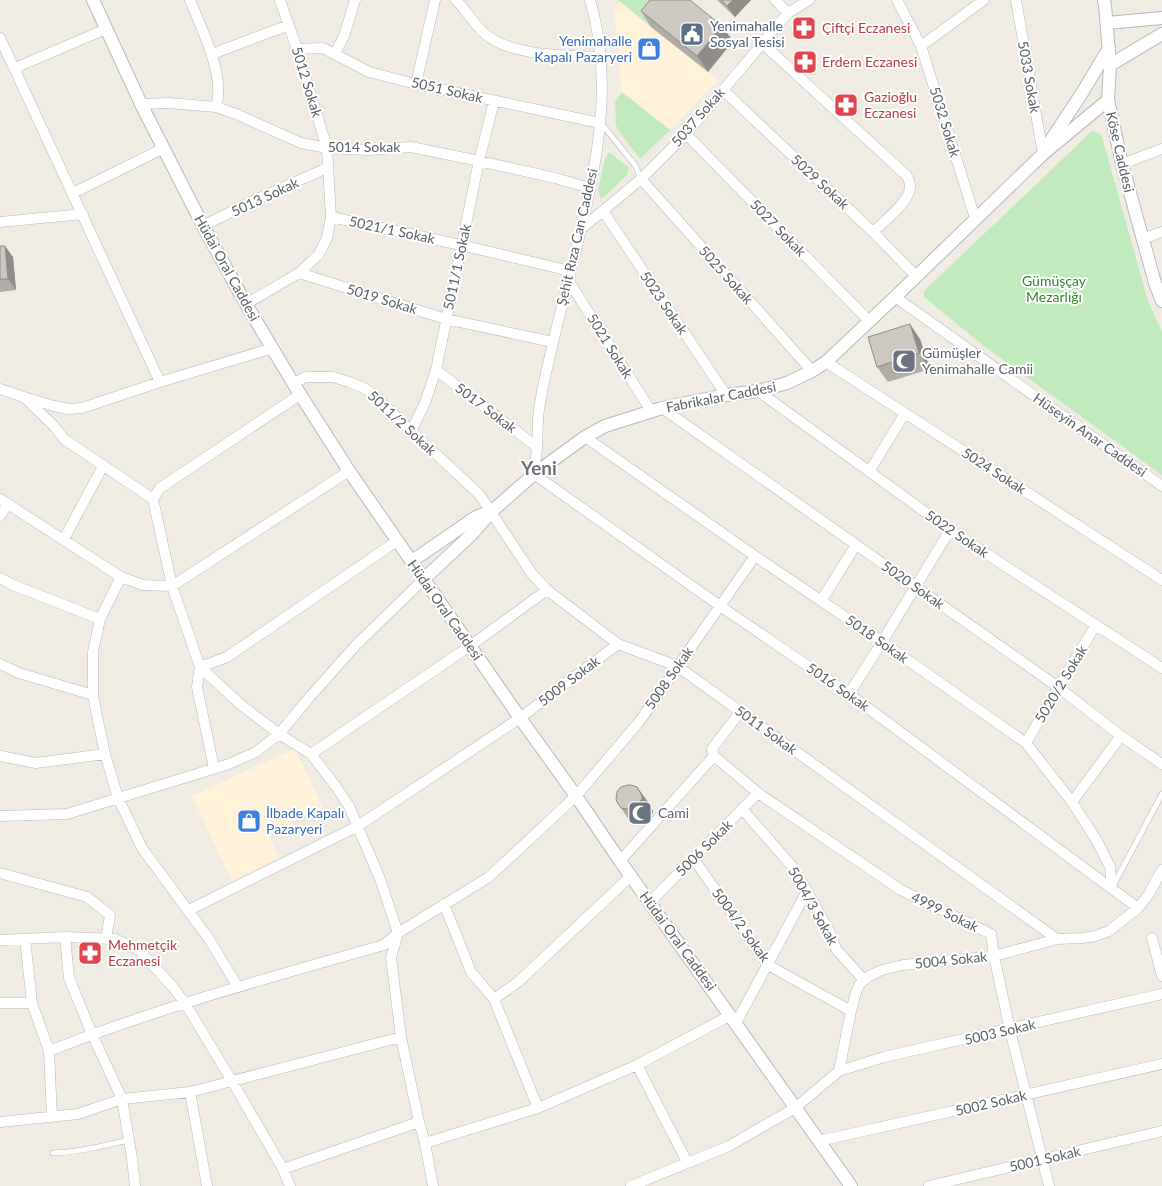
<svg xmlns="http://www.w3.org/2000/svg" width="1162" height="1186" viewBox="0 0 1162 1186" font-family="Lato,sans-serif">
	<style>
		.commercial { fill: #fff2d9 }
		.green { fill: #c1eabd }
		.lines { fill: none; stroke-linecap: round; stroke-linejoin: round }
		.service-casing { stroke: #b6babf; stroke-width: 6 }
		.minor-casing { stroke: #b6babf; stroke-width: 11 }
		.tertiary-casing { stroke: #b6babf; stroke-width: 14 }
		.service { stroke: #fff; stroke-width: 5 }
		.minor { stroke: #fff; stroke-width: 10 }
		.tertiary { stroke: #fff; stroke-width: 12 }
		.wall { fill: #b0ada7 }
		.shaded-wall { fill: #908d88 }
		.building { fill: #cdc9c2; stroke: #908d88 }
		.labels { text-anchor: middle; stroke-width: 4; stroke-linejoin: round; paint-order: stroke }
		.service-label { font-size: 14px; fill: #4e5e75; stroke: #fff; text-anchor: start }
		.health-label { font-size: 14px; fill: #be3a42; stroke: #fff; text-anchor: start }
		.shop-label { font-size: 14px; fill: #366cbe; stroke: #fff; text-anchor: end }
		.street-label { font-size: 14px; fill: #5b6166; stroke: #fff }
		.park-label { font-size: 14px; fill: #30852b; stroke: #fff }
		.worship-label { font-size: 14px; fill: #5b616d; stroke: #fff; text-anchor: start }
		.district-label { font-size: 19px; font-weight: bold; fill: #6c7378; stroke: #fff }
	</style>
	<rect width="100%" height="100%" fill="#f0ece3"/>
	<!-- commercial -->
	<path class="commercial" d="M620,1l98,79 -48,50 -48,-38 -8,-84z
		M295,749l28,59 -55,25 11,25 -47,23 -40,-85z"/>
	<!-- green -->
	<path class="green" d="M618,0h55l-22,27z
		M622,92l48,38 -30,29 -22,-29 -2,-5 -1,-23z
		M1092,131l8,2 2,4 46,164 14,31v143l-178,-129 -60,-49v-6z
		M609,152l20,16 -3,8 -22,21 -4,1 -2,-9 8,-33z"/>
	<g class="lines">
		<!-- service casing -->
		<g class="service-casing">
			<path id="service" d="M601,123l34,42 6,14
				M1113,886l49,-92
				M53,1153c26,-1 50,-7 76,-13"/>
		</g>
		<!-- minor casing -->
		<g class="minor-casing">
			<path id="minor" d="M190,0c10,25 31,68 28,95 0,4 -1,8 -2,12
				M456,0c10,10 17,23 28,33 27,24 82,22 116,24
				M590,0c34,112 -13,233 -37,343 -5,22 -11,44 -14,67 -2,13 -1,25 -2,38 -1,8 -2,17 -3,26l186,132 129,88 289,214
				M775,0l13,13
				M897,0l24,46 54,172
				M1016,0l27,154
				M0,38l160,344
				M762,43l144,132c2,3 4,7 4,11 1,15 -27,36 -37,46
				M921,46l63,-46
				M297,49l26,-1 46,24 47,12 184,39
				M335,53l9,-17 11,-36
				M212,54l77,-29
				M15,68l91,-39
				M416,84l19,-84
				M723,90l150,142 43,44
				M141,104l28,-1 47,4 20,7 65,29 26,5 41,2 43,-3 68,14 76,17 35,10
				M686,134l183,187
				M1122,164l40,-15
				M641,179l171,192
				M73,193l91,-45
				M603,211l123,184
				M331,217l130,28 109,26
				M0,222l83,-8
				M203,226l54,-27 70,-31
				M581,229l60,-50 45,-45 102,-121 21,-13
				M1142,239l20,-7
				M299,273l147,46 107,23
				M568,280l83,131
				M895,297l267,189
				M246,304l53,-31 20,-19 8,-16 4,-21 -4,-69 -30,-99 -17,-49
				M826,362l336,218
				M436,370l101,77
				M293,383l13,-6h27l16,5 15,6 9,6 38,37 68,63 53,80 15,16 71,54 59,22 380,273
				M0,389l24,8 30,9 14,3 14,-1 78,-26 113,-34
				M758,391l192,139 212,138
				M24,397l30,29 10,13 89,60 7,-11 141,-94
				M662,408l396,279 63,49 41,28
				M411,431l14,-28 11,-33 43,-209 15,-60
				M585,437l170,119 127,86 144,101 46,59 25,39 13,26 2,22
				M869,472l36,-59
				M0,499l121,78 22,8 29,1 177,-115
				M153,499l19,87 28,81 40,37 39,30 32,20 26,34 12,18 31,73 18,54 -7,25 10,79 18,85 6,21 8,43
				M0,516l8,-12
				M64,539l39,-73
				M121,577l-21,42 -7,33v43l3,16 9,43 13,44 24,50 67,91 29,48
				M0,578l13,7 87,34
				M821,601l35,-56
				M0,664l19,9 74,22
				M849,694l33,-52 68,-112
				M1026,743l32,-56 38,-62
				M311,754l159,-108 77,-56
				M0,756l36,7 69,-9
				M714,756l44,37 143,97 90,44 3,22 16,74 39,156
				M214,768l-17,-81 3,-20 27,-10 170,-116
				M1072,802l49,-66
				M742,809l49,56 16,26 23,42 6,16 28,31
				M0,816l67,-2 162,-50 27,-12 23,-18 29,-35 48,-54 68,-66
				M693,858l75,107 83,46
				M620,861l94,-105 -2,-7 28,-37
				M0,873l87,24 23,18 -4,24
				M650,902l108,-109
				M444,904l27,68 23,27 44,109
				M189,910l169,-84 162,-108 98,-74
				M65,937l4,41 23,56 30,65 10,59 3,28
				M1152,938l10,38
				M25,939l7,64 17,48 3,66
				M0,940l65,-3 50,2 24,11 33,36 13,17 47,78 51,88 7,17
				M494,999l24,-17 113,-106
				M0,1003h32
				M736,1023l71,-132
				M49,1051c109,-43 222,-74 335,-106l14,-12 91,-56 87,-81 63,-74 116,-166
				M637,1065l50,97
				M839,1071l45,-14 278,-63
				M190,1092l17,94
				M0,1122l78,-8 44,-15 68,-7 211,-55
				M819,1141l343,-77
				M425,1143l113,-35 99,-43 94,-50
				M283,1169l136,-47
				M631,1186l98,-40 66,-38 44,-37 12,-60 5,-19 3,-7 5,-5 5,-4 13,-6 21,-5 91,-9 63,-17 26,-1 12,-2 14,-5 29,-23 11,-14 13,-24
				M929,1186l233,-55"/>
		</g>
		<!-- tertiary casing -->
		<g class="tertiary-casing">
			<path id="tertiary" d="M93,0l48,104 62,122 43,78 47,79 56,88 171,247 56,78 44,65 231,325
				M1104,0l1,5 5,60 -2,35 14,64 33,119 7,18
				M1107,23l55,-5
				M1110,65l52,-31
				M1049,143l33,-50 27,-45
				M412,561l64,-44 13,-5
				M424,579l48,-45 19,-22 43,-38 51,-37 20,-11 57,-18 64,-13 32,-4 29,-8 25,-12 14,-9 69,-65 148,-143 65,-54"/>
		</g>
		<!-- service -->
		<use href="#service" class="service"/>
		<!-- minor -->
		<use href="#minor" class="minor"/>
		<!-- tertiary -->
		<use href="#tertiary" class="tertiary"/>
	</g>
	<!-- wall -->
	<path class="wall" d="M717,0h34l-16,17z
		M641,11l92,30 -25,31 -57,-45z
		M0,246l13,11 3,33 -16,2z
		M920,339l10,30 -42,13 -11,-15z
		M637,787l11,15 5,9 -1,4 -9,10 -12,-2 -14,-21z"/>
	<!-- shaded-wall -->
	<path class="shaded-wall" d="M733,0h18l-16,17 -8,-11z
		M722,26l11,15 -25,31 -11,-16z
		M5,246l8,11 3,33 -8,-11z
		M910,324l10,15 10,30 -11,-16z
		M637,787l11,15 5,9 -1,4 -9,10 -11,-15z"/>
	<!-- building -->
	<path class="building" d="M650,0h40l32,26 -25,30 -56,-45z
		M721,0h12l-6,6z
		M0,246h5l3,33h-8z
		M910,324l9,29 -42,14 -9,-30z
		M628,785h3l6,2 5,9v3l-10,11 -11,-2 -4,-6 -1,-3 1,-7 2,-3 2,-2z"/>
	<!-- icons -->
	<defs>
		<g id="pharmacy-square" transform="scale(1.25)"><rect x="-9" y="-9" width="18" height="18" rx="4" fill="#e0444e" stroke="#fff"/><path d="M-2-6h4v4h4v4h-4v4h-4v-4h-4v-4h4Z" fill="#fff"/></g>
		<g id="civic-square" transform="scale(1.25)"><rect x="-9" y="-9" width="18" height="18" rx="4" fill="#5c6f8a" stroke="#fff"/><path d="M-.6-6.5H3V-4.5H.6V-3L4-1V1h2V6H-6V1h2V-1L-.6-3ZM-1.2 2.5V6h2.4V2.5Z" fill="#fff"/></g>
		<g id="shop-square" transform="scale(1.25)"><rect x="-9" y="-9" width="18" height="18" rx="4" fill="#3f7fe0" stroke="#fff"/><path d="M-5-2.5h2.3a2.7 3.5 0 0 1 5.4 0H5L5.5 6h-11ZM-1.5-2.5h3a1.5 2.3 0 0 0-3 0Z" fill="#fff"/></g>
		<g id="mosque-square" transform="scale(1.25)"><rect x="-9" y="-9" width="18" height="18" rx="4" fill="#6b7280" stroke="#fff"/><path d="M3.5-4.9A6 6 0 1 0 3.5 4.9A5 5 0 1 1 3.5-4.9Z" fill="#fff"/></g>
	</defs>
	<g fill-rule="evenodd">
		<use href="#pharmacy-square" x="804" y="28"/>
		<use href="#civic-square" x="692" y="34"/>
		<use href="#shop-square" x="649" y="49"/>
		<use href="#pharmacy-square" x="805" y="62"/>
		<use href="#pharmacy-square" x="846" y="105"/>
		<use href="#mosque-square" x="904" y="361"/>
		<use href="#mosque-square" x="640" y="813"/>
		<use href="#shop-square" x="249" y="821"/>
		<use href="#pharmacy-square" x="90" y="953"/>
	</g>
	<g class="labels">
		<!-- service labels -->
		<g class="service-label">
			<text x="710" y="31">Yenimahalle<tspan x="710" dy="16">Sosyal Tesisi</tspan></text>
		</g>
		<!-- health labels -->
		<g class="health-label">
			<text x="822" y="33">Çiftçi Eczanesi</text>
			<text x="822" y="67">Erdem Eczanesi</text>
			<text x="864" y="102">Gazioğlu<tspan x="864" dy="16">Eczanesi</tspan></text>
			<text x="108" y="950">Mehmetçik<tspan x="108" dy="16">Eczanesi</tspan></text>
		</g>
		<!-- shop labels -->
		<g class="shop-label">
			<text x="632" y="46">Yenimahalle<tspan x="632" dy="16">Kapalı Pazaryeri</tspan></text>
			<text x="266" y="818" text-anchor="start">İlbade Kapalı<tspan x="266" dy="16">Pazaryeri</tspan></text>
		</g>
		<!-- street labels -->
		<g class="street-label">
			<text transform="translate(1029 77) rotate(80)" y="5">5033 Sokak</text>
			<text transform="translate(307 82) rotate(73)" y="5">5012 Sokak</text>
			<text transform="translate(447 90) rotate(13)" y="5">5051 Sokak</text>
			<text transform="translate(698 117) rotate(-49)" y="5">5037 Sokak</text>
			<text transform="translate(945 122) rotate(73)" y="5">5032 Sokak</text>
			<text x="364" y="152">5014 Sokak</text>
			<text transform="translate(1120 152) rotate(77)" y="5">Köse Caddesi</text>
			<text transform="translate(820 182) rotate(43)" y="5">5029 Sokak</text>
			<text transform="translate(265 197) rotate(-25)" y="5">5013 Sokak</text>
			<text transform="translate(778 228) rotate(46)" y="5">5027 Sokak</text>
			<text transform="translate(392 230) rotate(12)" y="5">5021/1 Sokak</text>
			<text transform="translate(577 237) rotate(-77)" y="5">Şehit Rıza Can Caddesi</text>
			<text transform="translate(457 267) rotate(-78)" y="5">5011/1 Sokak</text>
			<text transform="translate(227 268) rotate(61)" y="5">Hüdai Oral Caddesi</text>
			<text transform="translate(726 275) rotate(48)" y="5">5025 Sokak</text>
			<text transform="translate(382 299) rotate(17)" y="5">5019 Sokak</text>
			<text transform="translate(664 303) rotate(56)" y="5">5023 Sokak</text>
			<text transform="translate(610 346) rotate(58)" y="5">5021 Sokak</text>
			<text transform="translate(721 397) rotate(-11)" y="5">Fabrikalar Caddesi</text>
			<text transform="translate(486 408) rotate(37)" y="5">5017 Sokak</text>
			<text transform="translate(402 423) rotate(43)" y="5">5011/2 Sokak</text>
			<text transform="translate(1090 435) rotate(35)" y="5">Hüseyin Anar Caddesi</text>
			<text transform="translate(994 471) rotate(33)" y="5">5024 Sokak</text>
			<text transform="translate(957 534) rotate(34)" y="5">5022 Sokak</text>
			<text transform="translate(913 585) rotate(35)" y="5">5020 Sokak</text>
			<text transform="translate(445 610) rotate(55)" y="5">Hüdai Oral Caddesi</text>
			<text transform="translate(877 639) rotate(35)" y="5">5018 Sokak</text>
			<text transform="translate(669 678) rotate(-55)" y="5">5008 Sokak</text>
			<text transform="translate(569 681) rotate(-37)" y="5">5009 Sokak</text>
			<text transform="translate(1061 684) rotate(-59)" y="5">5020/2 Sokak</text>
			<text transform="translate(838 687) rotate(35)" y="5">5016 Sokak</text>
			<text transform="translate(766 730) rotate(36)" y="5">5011 Sokak</text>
			<text transform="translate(704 848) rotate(-45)" y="5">5006 Sokak</text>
			<text transform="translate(813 906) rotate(61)" y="5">5004/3 Sokak</text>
			<text transform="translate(945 912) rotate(26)" y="5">4999 Sokak</text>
			<text transform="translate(741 925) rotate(54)" y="5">5004/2 Sokak</text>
			<text transform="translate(678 941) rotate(54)" y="5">Hüdai Oral Caddesi</text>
			<text transform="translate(951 960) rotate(-6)" y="5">5004 Sokak</text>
			<text transform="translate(1000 1032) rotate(-13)" y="5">5003 Sokak</text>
			<text transform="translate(991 1103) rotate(-13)" y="5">5002 Sokak</text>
			<text transform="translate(1045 1159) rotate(-13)" y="5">5001 Sokak</text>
		</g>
		<!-- park labels -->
		<g class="park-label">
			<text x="1054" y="286">Gümüşçay<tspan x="1054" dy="16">Mezarlığı</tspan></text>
		</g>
		<!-- worship labels -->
		<g class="worship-label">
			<text x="922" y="358">Gümüşler<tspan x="922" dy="16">Yenimahalle Camii</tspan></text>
			<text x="658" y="818">Cami</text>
		</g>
		<!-- district labels -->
		<g class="district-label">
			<text x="539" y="475">Yeni</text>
		</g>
	</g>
</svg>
